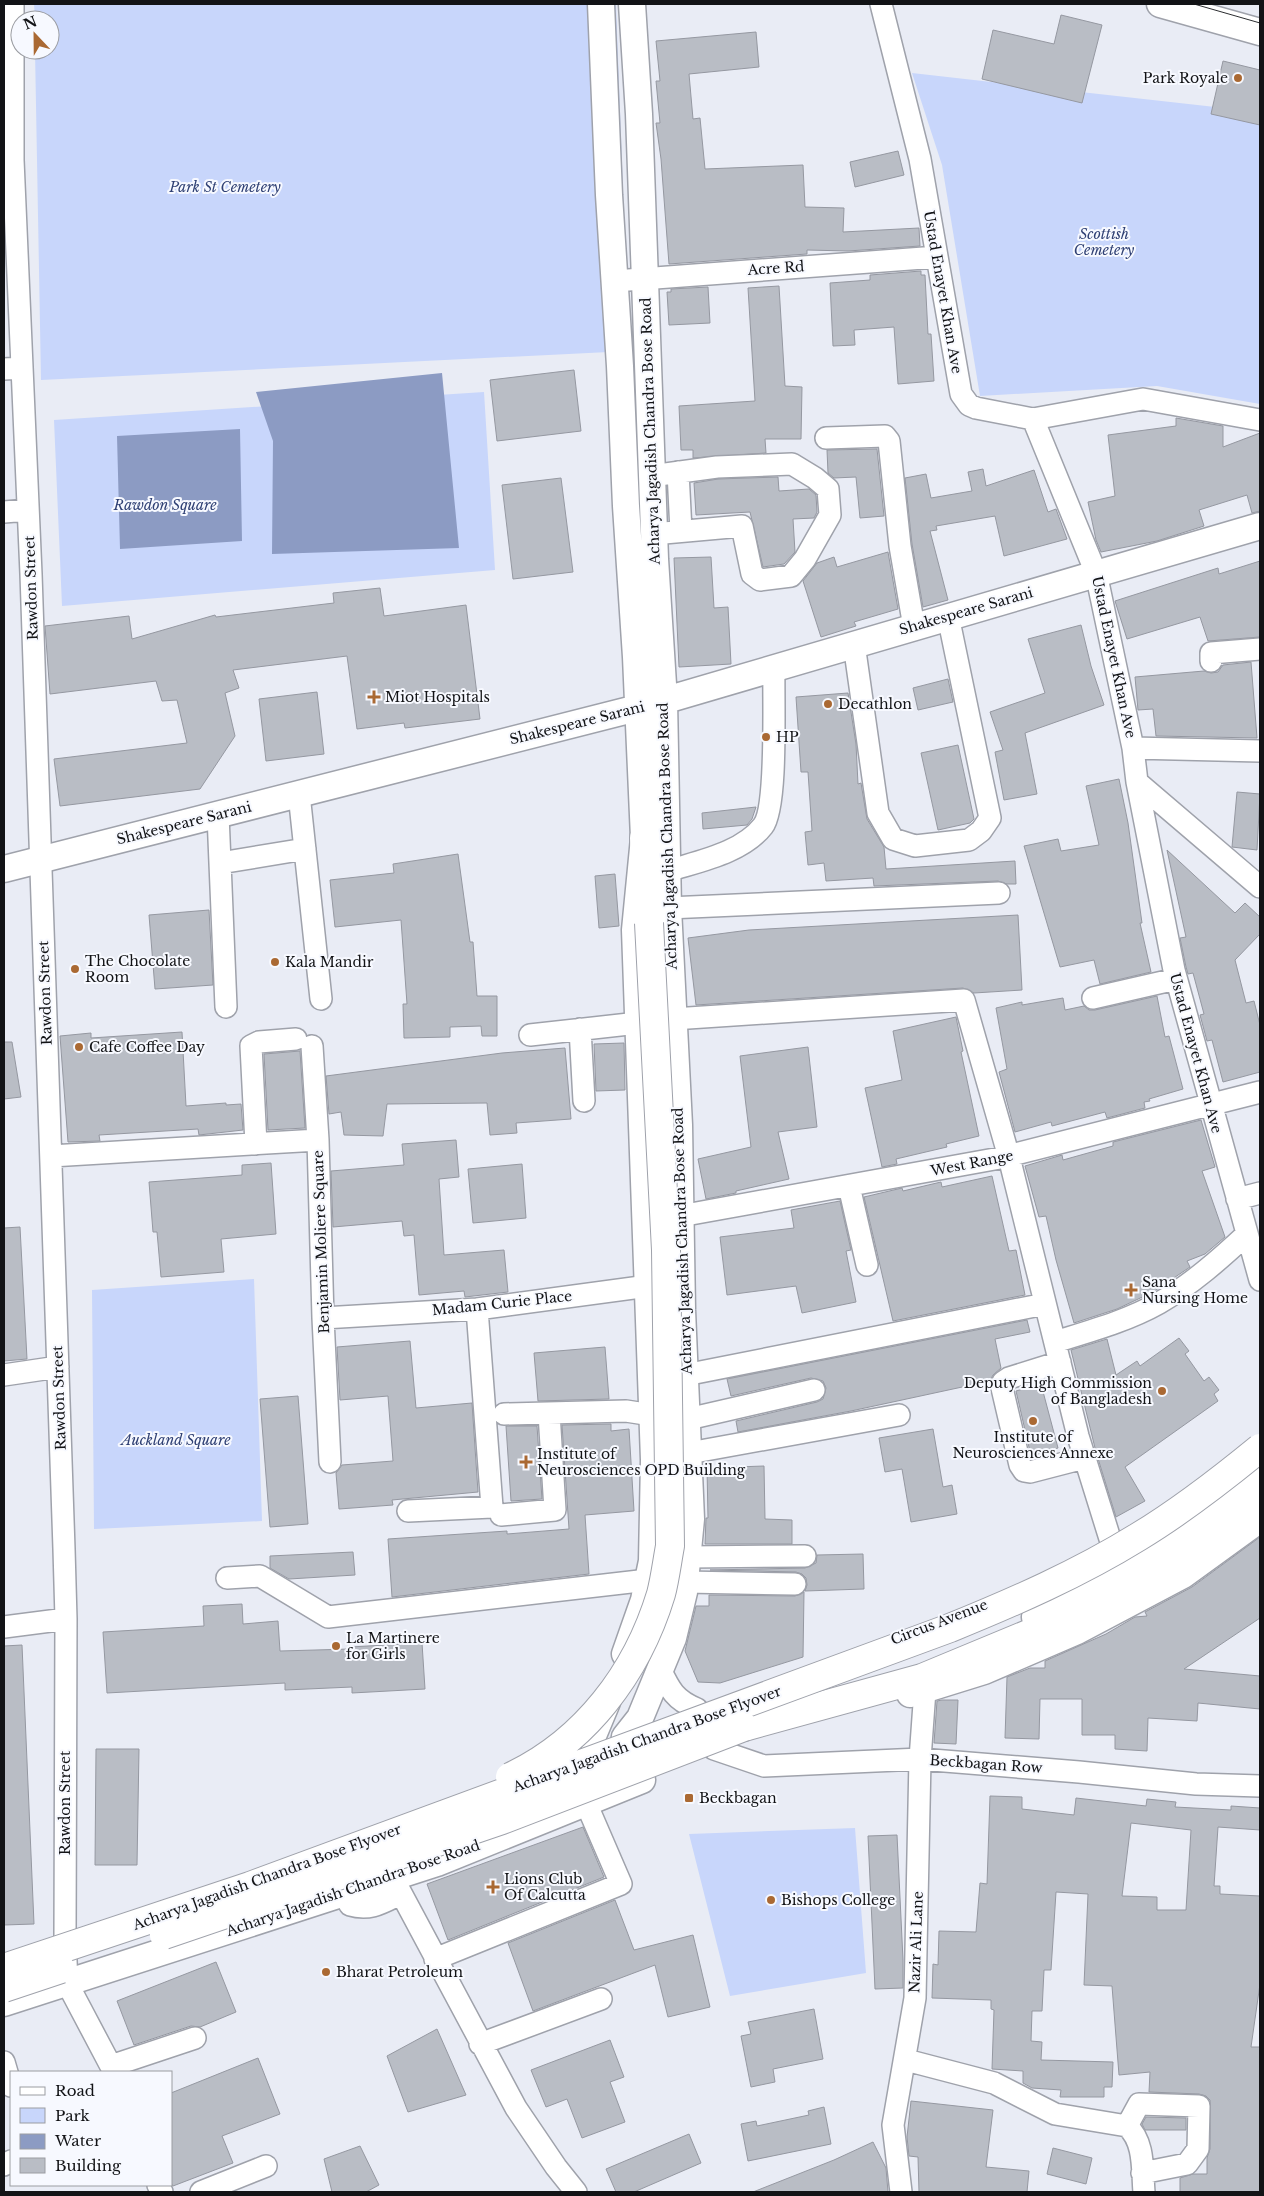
<svg xmlns="http://www.w3.org/2000/svg" width="1264" height="2196" viewBox="0 0 1264 2196" font-family="'Libre Baskerville',serif">
	<style>
		.green { fill: #c8d6fb }
		.water { fill: #8c9bc3 }
		.building { fill: #b9bdc5; stroke: #9598a1; fill-rule: evenodd }
		.lines { fill: none; stroke-linecap: round; stroke-linejoin: round }
		.minor-casing { stroke: #9fa2ab; stroke-width: 24 }
		.major-casing { stroke: #9fa2ab; stroke-width: 29 }
		.highway-casing { stroke: #9fa2ab; stroke-width: 30 }
		.minor { stroke: #fff; stroke-width: 21 }
		.major { stroke: #fff; stroke-width: 26 }
		.highway { stroke: #fff; stroke-width: 28 }
		.tram { stroke: #2b2d30; stroke-width: 1 }
		.highway-bridge-casing { stroke: #9fa2ab; stroke-width: 30; stroke-linecap: butt }
		.highway-bridge { stroke: #fff; stroke-width: 28 }
		.poi-dot { fill: #aa6933; stroke: #f7f9ff; stroke-width: 2 }
		.labels { text-anchor: middle; stroke-width: 4; stroke-linejoin: round; paint-order: stroke }
		.poi-label { font-size: 14px; fill: #121316; stroke: #f7f9ff; text-anchor: start }
		.park-label { font-size: 14px; font-style: italic; fill: #2f4074; stroke: #f7f9ff }
		.street-label { font-size: 14px; fill: #121316; stroke: #f7f9ff }
	</style>
	<rect width="100%" height="100%" fill="#e9ecf5"/>
	<!-- green -->
	<path class="green" d="M34,4h582l13,347 -588,29 -6,-330h15v-30h-15z
		M912,73l348,39v292l-103,-18 -177,10 -38,-231z
		M484,392l11,178 -433,36 -8,-186z
		M254,1279l8,242 -168,8 -2,-239z
		M855,1828l11,145 -136,23 -41,-162z"/>
	<!-- water -->
	<path class="water" d="M442,373l17,175 -187,6 1,-113 -17,-49z
		M240,429l2,112 -122,8 -3,-113z"/>
	<!-- building -->
	<path class="building" d="M1061,15l41,10 -20,78 -100,-24 11,-49 61,14z
		M756,32l3,35 -70,7 4,45 7,-1 5,51 98,-4 2,42 39,1 -1,24 76,-4 1,18 -72,5 -41,-1v4l-138,10 -8,-105 -5,-36h4l-4,-42h4l-4,-40z
		M1223,61l37,9v55l-49,-11z
		M898,151l6,24 -49,12 -5,-25z
		M921,271v4h4l3,59h3l3,47 -36,3 -4,-57 -40,3 1,15 -22,1 -3,-63 40,-3v-5z
		M779,286l6,100 17,1 -1,52h-36l1,14 -73,5v-8h-12l-2,-44 76,-5 -7,-113z
		M708,287l2,36 -41,2 -2,-33h4v-3z
		M574,370l7,61 -84,10 -7,-61z
		M1176,418l47,8v21l37,-14v78l-8,2 -5,-18 -48,15 5,16 -47,15 -56,11 -5,-12 -8,-38 27,-6 -7,-61 68,-9z
		M877,449l7,67 -24,2 -4,-41 -22,1 -6,-5 -1,-23z
		M983,469l3,17 48,-16 14,42 8,-3 11,30 -63,17 -9,-40 -59,10 1,4 -7,1 18,69 -25,7 -11,-63 -7,-66 21,-4 5,24 41,-7 -4,-19z
		M778,477l1,14 30,-2 7,6 1,17 -3,6 -21,1 2,33 -11,12 -21,3 -13,-55 -54,3 -2,-32 24,-4z
		M561,478l12,94 -60,7 -11,-94z
		M888,552l10,57 -44,13 2,4 -35,11 -18,-56 14,-18 17,-6 3,10z
		M711,557l3,51 14,-1 3,57 -52,3 -5,-109z
		M1260,561v76l-52,4 -8,-24 -73,22 -12,-38 103,-33 1,6z
		M380,588l4,28 82,-11 14,114 -75,9 -1,-5 -47,6 -10,-73 -114,14 6,18 -14,5 10,43 -35,53 -140,17 -6,-47 133,-16 -10,-43 -15,1 -6,-20 -106,13 -5,-68 84,-10 3,23 83,-24 1,2 118,-14 -1,-10z
		M1081,625l10,41 13,39 -79,28 12,61 -33,6 -9,-48 8,-2 -13,-38 55,-19 -17,-54z
		M1251,662l6,76 -101,-2 -3,-27 -15,1 -3,-33 69,-6 7,2 7,-1 5,-7z
		M948,679l5,23 -35,8 -5,-22z
		M317,692l7,62 -58,7 -7,-62z
		M848,693l8,51 2,40 3,-1 6,36 17,28 2,22 129,-8 1,23h-9l-9,-3 -124,5 -1,-8 -47,3 -2,-18 -16,2 -3,-33 7,-1 -4,-59h-7l-5,-75z
		M958,745l16,74 -4,4 -32,7 -17,-77z
		M1119,779l9,44 14,100h-2l11,49 -51,12 -6,-24 -34,7 -36,-121 34,-7 3,12 38,-6 -13,-59z
		M1237,792l23,2 -3,56 -25,-3z
		M756,807l-4,12 -5,6 -44,4 -1,-16z
		M1167,850l68,63 10,-10 15,14v17l-25,26 11,43 8,-2 6,24v47l-37,10 -11,-42 -5,1 -7,-26 4,-1 -11,-41 -5,1 -2,-7 -6,-29 6,-1z
		M458,854l12,88h3l4,54h20v40h-15l-1,-10 -31,1v10l-46,1 -1,-34h4l-6,-84 -66,7 -5,-47 64,-7 -1,-9z
		M615,874l4,52 -20,2 -4,-52z
		M209,910l4,75 -58,4 -6,-74z
		M1018,915l4,75 -48,3 -11,-5 -267,17 -8,-67 61,-8z
		M1157,996l8,41 4,-1 14,53 -34,10 1,2 -6,1 1,6 -38,10 -2,-6 -53,14 -1,-4 -36,10 -16,-60 8,-3 -11,-61 26,-6v3l41,-7 2,12 19,-4 5,4h6z
		M956,1017l7,34 -2,1 18,84 -33,8 1,3 -51,12 1,5 -15,3 -17,-79 37,-8 -9,-49z
		M182,1032l4,74 40,-3v2l15,-1 2,26 -44,5 -1,-6 -99,6 1,6 -32,1 -8,-106 31,-3v5z
		M4,1042h8l9,55 -17,2z
		M624,1043l1,47 -29,1 -2,-47z
		M808,1047l9,80 -39,5 11,47 -53,12v2l-30,6 -8,-40 53,-12 -11,-91z
		M565,1048l6,71 -55,4 1,10 -27,2 -3,-32 -100,1 -4,32 -39,-1 -3,-23 -12,2 -3,-38 176,-23z
		M300,1051l5,77 -37,2 -4,-76z
		M1201,1120l14,47 -13,4 23,66 -20,17 -18,7 3,6 -37,25 -36,17 -43,14 -18,-63 -10,-44 -7,1 -14,-51 37,-11 1,5 50,-14v-4z
		M456,1140l3,37 -20,2 5,76 60,-5 4,42 -43,5 -1,-6 -45,4 -5,-60 -10,1 -2,-15 -69,6 -2,-56 73,-6 -2,-21z
		M271,1163l5,71 -55,5 3,33 -63,5 -4,-45h-4l-4,-50 93,-7v-10z
		M522,1164l4,54 -53,5 -5,-54z
		M992,1176l17,75 7,-1 9,45 -132,26 -29,-124 38,-9 1,3 38,-9 1,5z
		M840,1201l11,49 -5,1 10,51 -54,11 -6,-27 -69,9 -7,-58 74,-9 -3,-18z
		M20,1227l7,132 -23,2v-133z
		M1027,1320l3,12 -35,7 6,29 -8,7 -3,6 -139,30 -113,21 -2,-11 81,-19 6,-3 3,-11 -3,-7 -12,-3 -80,18 -4,-17z
		M1179,1338l10,13 -4,3 19,27 5,-4 10,13 -5,4 4,7 -93,66 20,34 -29,16 -20,-65 -25,-102 36,-11 9,36 21,-14 3,5z
		M410,1341l6,67 56,-5 6,89 -86,8 1,5 -54,4 -3,-36 6,-8 51,-4 -5,-65 -48,4 -3,-53z
		M605,1347l4,52 -71,2 -4,-48z
		M1041,1384l17,64 -27,8 -15,-65z
		M298,1396l10,128 -38,3 -10,-128z
		M611,1424v7l18,-2 5,82 -49,4 4,59 -197,23 -4,-58 119,-8v3l62,-5 -7,-104z
		M506,1426h31l5,73 -31,2z
		M933,1429l10,58 9,-2 5,29 -46,8 -9,-53 -17,3 -6,-34z
		M764,1466l1,53 27,1v24h-87l1,-26h2l-1,-50z
		M1260,1537v81l-76,51 76,7v33l-62,-6 -1,18 -49,-3 -1,33 -32,-2v-14h-33v-36h-42l-1,40 -34,-1 2,-61 23,-9h15v-7l61,-27 29,-17 12,-1 -2,-4 47,-25z
		M353,1552l2,23 -66,4 -19,-11v-12z
		M863,1554l1,35 -59,2 2,-6 -1,-7 -4,-4 -6,-2 -86,-2 95,-2 11,-5 1,-8z
		M804,1592l-1,65 -83,26 -22,-1 -13,-31 11,-45h13v-11l86,1z
		M242,1604l1,20 35,-3 2,30 70,-2v-2l72,-4 3,46 -73,4v-6l-67,3v-7l-178,10 -4,-61 101,-6 -1,-20z
		M22,1645l12,279 -30,1v-279z
		M942,1700h16l-2,44 -22,-1 3,-42z
		M96,1749h43l-2,116h-42z
		M990,1796l32,1v12l52,6 2,-17 70,8 1,-7 29,3 -1,5 56,3v-4l29,2v22l-42,-3 -4,59h6v8l40,2v88l-9,63h9v145h-80v-14l13,-4h14v-16l3,-9v-49l-4,-4 -7,-2 -50,-2 1,-20 -31,3 -7,-89 -28,-1 4,-91 -32,-2 -5,78h-7l-2,41h-10l-1,30 11,1 -1,18 72,2 -1,25h-8v10h-44l1,-7 -29,-2 -9,-5v-12l-31,-2 2,-59 -3,-1v-9l-59,-2 1,-34 5,1 1,-34 37,1 4,-49 7,1zM1131,1823l60,7 -5,80h-29v-13l-35,-1z
		M583,1827l21,50 -156,63 -21,-56z
		M897,1835l6,125v28l-28,1 -7,-153z
		M615,1900l19,50 59,-15 17,72 -42,10 -13,-52 -122,46 -25,-68z
		M216,1962l20,50 -36,15 -9,-1 -57,19 -17,-44z
		M814,2009l9,50 -50,10 2,13 -24,5 -10,-51 10,-2 -3,-12z
		M437,2029l29,66 -58,17 -21,-56z
		M610,2040l14,37 -14,5 15,40 -43,16 -15,-39 -21,8 -15,-37z
		M258,2058l22,56 -58,22 11,27 -60,23 -2,-3v-90z
		M911,2101l82,9 -7,57 43,4 -2,21h-108l-1,-35 -9,-1 -2,-19z
		M824,2107l7,37 -83,17 -7,-37 15,-3 1,5 52,-11 -1,-4z
		M1146,2117l40,1v12h-41l-3,-6z
		M689,2134l12,29 -67,29h-18l-10,-23z
		M873,2142l13,26 2,24h-135l81,-32z
		M360,2146l19,39 -13,7h-34l-8,-33z
		M1053,2148l39,10 -6,26 -39,-10z"/>
	<g class="lines">
		<!-- minor casing -->
		<g class="minor-casing">
			<path id="minor" d="M13,4v156l18,414 33,975 2,70 -1,319 2,45 47,89
				M881,4l39,155 41,235 8,11 7,3 57,11 63,154 37,175 4,34 37,188 86,310
				M615,281l322,-24
				M4,369l18,-1
				M1033,419l110,-20 117,21
				M826,438l59,-2 4,5 11,105 14,81
				M678,472l3,59
				M651,476l66,-9 75,-3 23,14 13,11 2,26 -25,44 -14,17 -31,4 -8,-6 -10,-48 -89,8
				M4,512l24,-2
				M854,644l24,169 15,26 22,7 54,-6 12,-9 9,-13 -42,-202
				M1211,661v-8l49,-4
				M1133,748l127,3
				M1137,782l123,105
				M299,794l22,205
				M218,815l8,192
				M220,863l85,-14
				M668,871c31,-10 74,-18 95,-45 15,-19 10,-129 11,-158
				M668,908l331,-15
				M1093,998l83,-19
				M673,1019l291,-19 45,157 69,279 33,106
				M580,1029l4,72
				M530,1035l108,-12
				M312,1046l6,94
				M256,1144l-5,-98 8,-4 37,-3
				M51,1156l267,-16 5,178 7,144
				M849,1186l18,79
				M1237,1199l23,-6
				M680,1216l320,-58 260,-66
				M323,1318l154,-9 186,-25
				M1055,1342c35,-11 72,-21 104,-39 33,-19 61,-44 88,-69
				M1060,1362l-51,16 -6,4 -1,6 18,77 4,6 6,1 54,-14
				M4,1375l54,-8
				M685,1375l360,-71
				M504,1414l122,-3 26,4
				M688,1419l126,-29
				M689,1453l210,-38
				M408,1511l84,-4 -15,-198
				M501,1515l54,-5 -6,-97
				M688,1557l117,-1
				M227,1578l33,-2 68,41 320,-37
				M685,1582l110,2
				M4,1627l62,-8
				M660,1669c10,21 15,31 37,40l17,40 50,17 156,-7 159,13 117,12 64,2
				M386,1865l130,243 40,59 20,25
				M343,1893l7,12c20,6 32,-2 50,-11
				M435,1959l186,-75 -35,-81
				M480,2044l121,-45
				M906,2060l88,23 61,31 72,12c18,16 15,44 17,66
				M4,2062l7,24
				M111,2066l84,-28
				M1127,2126l12,-22 60,2 -1,43 -11,15 -45,9
				M4,2165l7,-4
				M158,2185l4,7
				M201,2192l65,-26
				M901,2192l-8,-67 22,-127 5,-239 5,-69"/>
		</g>
		<!-- major casing -->
		<g class="major-casing">
			<path id="major" d="M601,4l8,191 11,171 6,140 10,151 8,181 -9,92 19,530 -2,101 -8,39 -19,54
				M632,4l7,110 16,445 9,141 4,208 11,217 3,185 9,209 -7,73 -11,46 -33,80 -15,19 13,25
				M1160,4l100,28
				M4,869l645,-164 611,-179
				M1035,1617c81,-35 156,-87 225,-142
				M910,1694l74,-23 93,-40 106,-56 77,-56
				M588,1753l4,-15 15,-36
				M4,2003l433,-140 205,-83"/>
		</g>
		<!-- highway casing -->
		<g class="highway-casing">
			<path id="highway" d="M644,838l5,85
				M744,1727l178,-49 169,-70 88,-52 81,-59"/>
		</g>
		<!-- minor -->
		<use href="#minor" class="minor"/>
		<!-- major -->
		<use href="#major" class="major"/>
		<!-- highway -->
		<use href="#highway" class="highway"/>
		<!-- tram -->
		<path class="tram" d="M1194,4l66,19"/>
		<!-- highway-bridge casing -->
		<g class="highway-bridge-casing">
			<path id="highway-bridge" d="M510,1777c75,-35 127,-104 151,-183 4,-15 6,-32 9,-48l-4,-296 -17,-327
				M164,1935l338,-115 242,-93
				M4,1968l246,-82 700,-258c64,-26 128,-54 188,-91 43,-26 83,-57 122,-89
				M4,1988l57,-19"/>
		</g>
		<!-- highway-bridge -->
		<use href="#highway-bridge" class="highway-bridge"/>
	</g>
	<!-- markers -->
	<g class="poi-dot">
		<circle cx="1238" cy="78" r="5"/>
		<path d="M371.5 689.5h5v5h5v5h-5v5h-5v-5h-5v-5h5z"/>
		<circle cx="828" cy="704" r="5"/>
		<circle cx="766" cy="737" r="5"/>
		<circle cx="275" cy="962" r="5"/>
		<circle cx="75" cy="969" r="5"/>
		<circle cx="79" cy="1047" r="5"/>
		<path d="M1128.5 1282.5h5v5h5v5h-5v5h-5v-5h-5v-5h5z"/>
		<circle cx="1162" cy="1391" r="5"/>
		<circle cx="1033" cy="1421" r="5"/>
		<path d="M523.5 1454.5h5v5h5v5h-5v5h-5v-5h-5v-5h5z"/>
		<circle cx="336" cy="1646" r="5"/>
		<rect x="684" y="1793" width="10" height="10" rx="2.5"/>
		<path d="M490.5 1879.5h5v5h5v5h-5v5h-5v-5h-5v-5h5z"/>
		<circle cx="771" cy="1900" r="5"/>
		<circle cx="326" cy="1972" r="5"/>
	</g>
	<g class="labels">
		<!-- poi labels -->
		<g class="poi-label">
			<text x="1228" y="83" text-anchor="end">Park Royale</text>
			<text x="385" y="702">Miot Hospitals</text>
			<text x="838" y="709">Decathlon</text>
			<text x="776" y="742">HP</text>
			<text x="85" y="966">The Chocolate<tspan x="85" dy="16">Room</tspan></text>
			<text x="285" y="967">Kala Mandir</text>
			<text x="89" y="1052">Cafe Coffee Day</text>
			<text x="1142" y="1287">Sana<tspan x="1142" dy="16">Nursing Home</tspan></text>
			<text x="1152" y="1388" text-anchor="end">Deputy High Commission<tspan x="1152" dy="16">of Bangladesh</tspan></text>
			<text x="1033" y="1442" text-anchor="middle">Institute of<tspan x="1033" dy="16">Neurosciences Annexe</tspan></text>
			<text x="537" y="1459">Institute of<tspan x="537" dy="16">Neurosciences OPD Building</tspan></text>
			<text x="346" y="1643">La Martinere<tspan x="346" dy="16">for Girls</tspan></text>
			<text x="699" y="1803">Beckbagan</text>
			<text x="504" y="1884">Lions Club<tspan x="504" dy="16">Of Calcutta</tspan></text>
			<text x="781" y="1905">Bishops College</text>
			<text x="336" y="1977">Bharat Petroleum</text>
		</g>
		<!-- park labels -->
		<g class="park-label">
			<text x="225" y="192">Park St Cemetery</text>
			<text x="1104" y="239">Scottish<tspan x="1104" dy="16">Cemetery</tspan></text>
			<text x="165" y="510">Rawdon Square</text>
			<text x="176" y="1445">Auckland Square</text>
		</g>
		<!-- street labels -->
		<g class="street-label">
			<text transform="translate(776 268) rotate(-4)" y="5">Acre Rd</text>
			<text transform="translate(943 292) rotate(80)" y="5">Ustad Enayet Khan Ave</text>
			<text transform="translate(650 431) rotate(-92)" y="5">Acharya Jagadish Chandra Bose Road</text>
			<text transform="translate(31 588) rotate(-92)" y="5">Rawdon Street</text>
			<text transform="translate(966 611) rotate(-16)" y="5">Shakespeare Sarani</text>
			<text transform="translate(1114 657) rotate(78)" y="5">Ustad Enayet Khan Ave</text>
			<text transform="translate(577 723) rotate(-14)" y="5">Shakespeare Sarani</text>
			<text transform="translate(184 823) rotate(-14)" y="5">Shakespeare Sarani</text>
			<text transform="translate(667 836) rotate(-92)" y="5">Acharya Jagadish Chandra Bose Road</text>
			<text transform="translate(45 993) rotate(-92)" y="5">Rawdon Street</text>
			<text transform="translate(1196 1053) rotate(75)" y="5">Ustad Enayet Khan Ave</text>
			<text transform="translate(972 1163) rotate(-11)" y="5">West Range</text>
			<text transform="translate(682 1241) rotate(-92)" y="5">Acharya Jagadish Chandra Bose Road</text>
			<text transform="translate(321 1242) rotate(-92)" y="5">Benjamin Moliere Square</text>
			<text transform="translate(502 1303) rotate(-6)" y="5">Madam Curie Place</text>
			<text transform="translate(59 1398) rotate(-92)" y="5">Rawdon Street</text>
			<text transform="translate(939 1622) rotate(-21)" y="5">Circus Avenue</text>
			<text transform="translate(647 1739) rotate(-20)" y="5">Acharya Jagadish Chandra Bose Flyover</text>
			<text transform="translate(986 1764) rotate(4)" y="5">Beckbagan Row</text>
			<text transform="translate(65 1803) rotate(-90)" y="5">Rawdon Street</text>
			<text transform="translate(267 1877) rotate(-20)" y="5">Acharya Jagadish Chandra Bose Flyover</text>
			<text transform="translate(353 1888) rotate(-19)" y="5">Acharya Jagadish Chandra Bose Road</text>
			<text transform="translate(916 1942) rotate(-88)" y="5">Nazir Ali Lane</text>
		</g>
	</g>
	<!-- border -->
	<rect width="1264" height="2196" fill="none" stroke="#121316" stroke-width="10"/>
	<!-- legend -->
	<rect x="10" y="2071" width="162" height="115" fill="#f7f9ff" stroke="#9b9da2"/>
	<rect x="20" y="2087" width="25" height="8" fill="#ffffff" stroke="#9b9da2"/>
	<text x="55" y="2096" font-size="15" fill="#121316">Road</text>
	<rect x="20" y="2108" width="25" height="15" fill="#c8d6fb" stroke="#9b9da2"/>
	<text x="55" y="2121" font-size="15" fill="#121316">Park</text>
	<rect x="20" y="2134" width="25" height="15" fill="#8c9bc3" stroke="#9b9da2"/>
	<text x="55" y="2146" font-size="15" fill="#121316">Water</text>
	<rect x="20" y="2158" width="25" height="15" fill="#b9bdc5" stroke="#9b9da2"/>
	<text x="55" y="2171" font-size="15" fill="#121316">Building</text>
	<!-- north arrow -->
	<g transform="translate(35 35) rotate(338)"><circle r="24" fill="#f7f9ff" stroke="#9b9da2"/>
	<path d="M0-4L9 19L0 12L-9 19Z" fill="#aa6933"/>
	<text y="-8" font-size="14" font-weight="bold" text-anchor="middle" fill="#121316">N</text>
	</g>
</svg>
